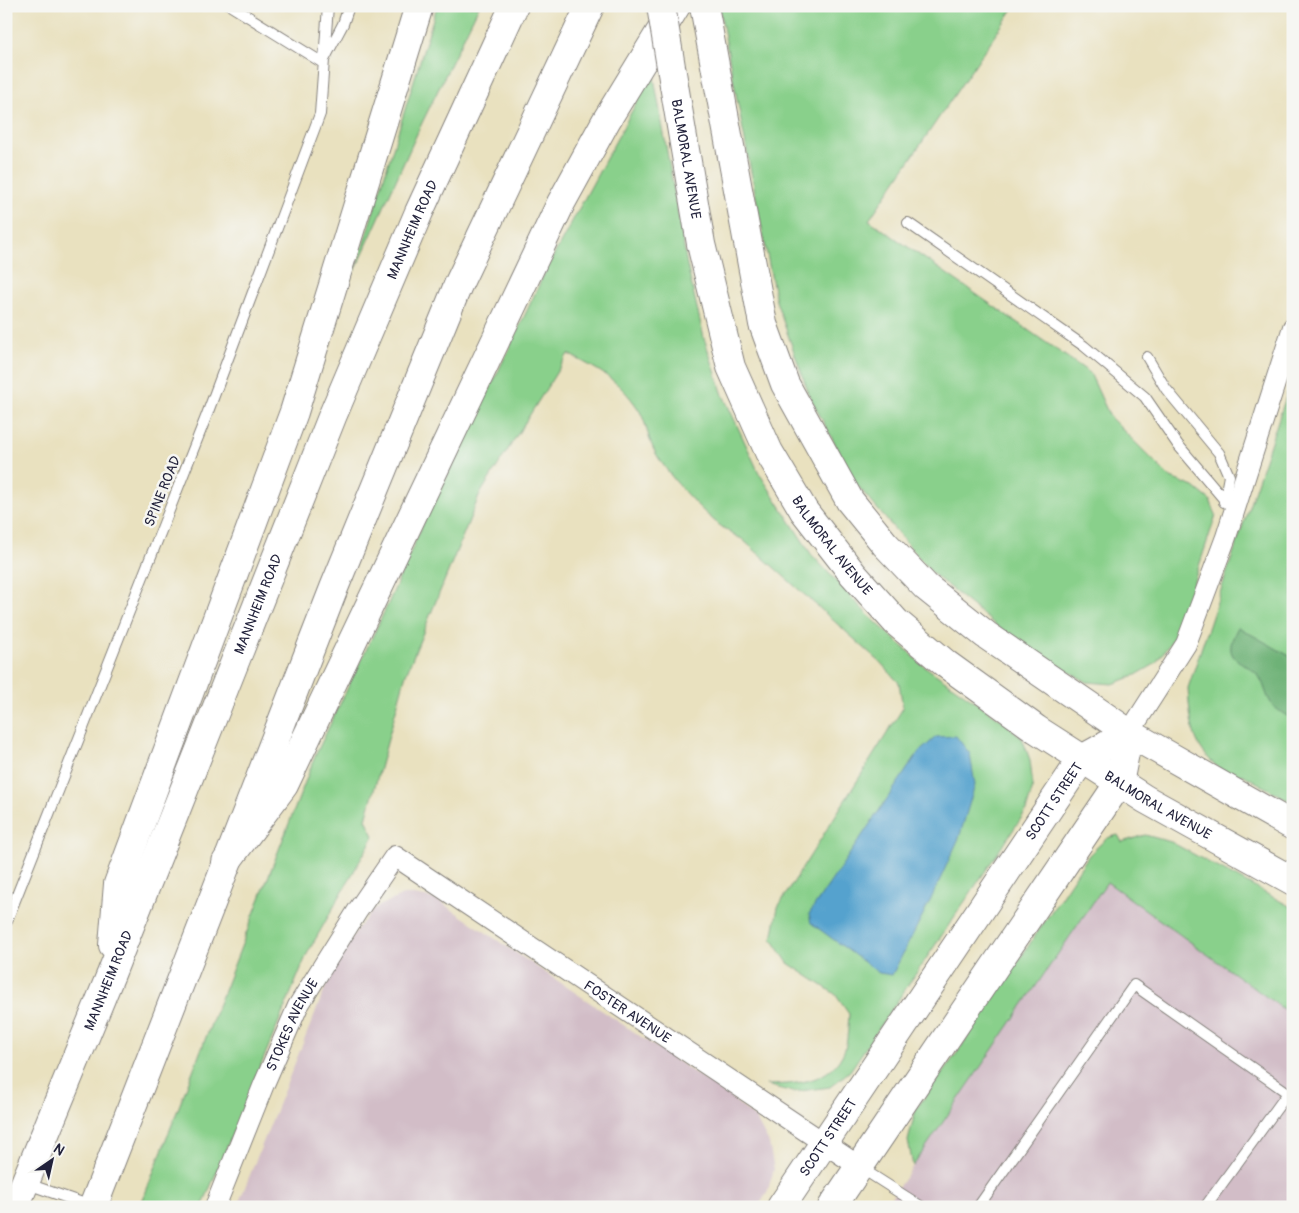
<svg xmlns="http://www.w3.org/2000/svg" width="1299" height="1213" viewBox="0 0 1299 1213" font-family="Pangolin,sans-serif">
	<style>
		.industrial { fill: #d2bdc7 }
		.green { fill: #89d08b; stroke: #567963 }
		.forest { fill: #6eb277; stroke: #486a59 }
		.water { fill: #55a2ce; stroke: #3c6284 }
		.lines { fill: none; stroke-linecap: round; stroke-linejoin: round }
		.lane-casing { stroke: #86827d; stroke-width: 12 }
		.street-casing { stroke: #86827d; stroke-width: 22 }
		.secondary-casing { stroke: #86827d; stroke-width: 30 }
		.primary-casing { stroke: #86827d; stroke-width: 30 }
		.highway-casing { stroke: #86827d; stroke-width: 30 }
		.lane { stroke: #fff; stroke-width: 10 }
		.street { stroke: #fff; stroke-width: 20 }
		.secondary { stroke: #fff; stroke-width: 28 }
		.primary { stroke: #fff; stroke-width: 28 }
		.highway { stroke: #fff; stroke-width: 28 }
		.secondary-bridge-casing { stroke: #86827d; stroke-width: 30; stroke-linecap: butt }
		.secondary-bridge { stroke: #fff; stroke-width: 28 }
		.labels { text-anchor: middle; stroke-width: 5; stroke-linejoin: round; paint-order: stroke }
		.street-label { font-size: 14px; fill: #22223b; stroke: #f6f6f2 }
	</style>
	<rect width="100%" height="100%" fill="#f6f6f2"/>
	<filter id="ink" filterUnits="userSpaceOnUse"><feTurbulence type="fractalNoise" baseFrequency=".02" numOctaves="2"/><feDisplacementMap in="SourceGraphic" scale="10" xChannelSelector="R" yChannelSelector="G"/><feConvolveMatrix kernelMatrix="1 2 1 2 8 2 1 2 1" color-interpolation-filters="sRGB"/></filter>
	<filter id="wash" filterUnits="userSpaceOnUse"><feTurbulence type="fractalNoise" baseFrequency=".0096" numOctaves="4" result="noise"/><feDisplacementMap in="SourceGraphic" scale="20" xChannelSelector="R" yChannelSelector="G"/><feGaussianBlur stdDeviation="1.12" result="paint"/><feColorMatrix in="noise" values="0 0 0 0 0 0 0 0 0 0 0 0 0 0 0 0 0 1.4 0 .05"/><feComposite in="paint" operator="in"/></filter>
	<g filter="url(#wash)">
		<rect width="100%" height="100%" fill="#e9e1bf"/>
		<!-- industrial -->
		<path class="industrial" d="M1107,882l186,134v191h-408z
			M403,895h11l22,4 296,199 24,21 13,24 5,26 -7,24 -9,14h-521l93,-231 28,-48 17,-20z"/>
		<!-- green -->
		<path class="green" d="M437,6h42l-59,121 -65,144z
			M719,6h296l-146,214 221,153 20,44 61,61 23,9 16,13 6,15 -40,120 -21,29 -19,11 -23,9 -26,-2 -72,-41 -83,-68 -75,-88 -47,-88 -34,-96z
			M653,72l34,193 17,73 19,57 36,78 52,81 56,60 57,52 79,55 19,17 8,22 3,27 -7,24 -176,260 -20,16 -37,5 -27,-7c31,-1 66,-2 79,-36 3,-10 3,-24 4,-35l-14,-20 -47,-31 -16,-24 6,-32 125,-199 -4,-25 -19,-21 -138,-123c-29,-12 -74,-62 -88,-89 -7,-14 -8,-31 -17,-43 -19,-28 -40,-38 -69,-53l-88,140 -74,180 -40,145 8,17 -67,118 -105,253h-62l176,-453 72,-150 38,-87 44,-86 78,-165z
			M1293,388v415l-51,-29 -4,8c-43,-28 -47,-45 -50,-94l100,-297z
			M1118,835l4,7 23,-7 26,7 122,66v108l-186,-134 -194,284 -5,-25 8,-32 41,-56 132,-198 18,-17z"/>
		<!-- forest -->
		<path class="forest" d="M1238,627l55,31v62c-7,-5 -17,-10 -22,-17 -5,-7 -6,-17 -11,-25 -13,-20 -43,-13 -22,-51z"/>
		<!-- water -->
		<path class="water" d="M956,736l14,18 5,31 -16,53 -28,61 -39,76 -13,-2 -68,-50 -2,-9 109,-161 18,-16z"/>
	</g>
	<g filter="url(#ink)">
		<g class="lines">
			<!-- lane casing -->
			<g class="lane-casing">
				<path id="lane" d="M231,6l92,57
					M325,58l18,-34 6,-18
					M908,223l176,123 61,51 33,48 56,66
					M1147,357l19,32 53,64 10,23 -5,26
					M6,923l200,-506 114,-303 8,-108
					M861,1168l61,39
					M25,1183l66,23
					M978,1207l156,-222 154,108 -83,114"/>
			</g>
			<!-- street casing -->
			<g class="street-casing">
				<g id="street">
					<path d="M1129,733l57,-89 40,-107 67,-210"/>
					<path id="s1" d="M215,1207l49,-123 34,-78 60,-96 37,-54 465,311"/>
				</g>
			</g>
			<!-- secondary casing -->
			<g class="secondary-casing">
				<g id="secondary">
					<path d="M704,6l59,318 22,60 65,117 35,43 41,43 60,48 143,98 164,93"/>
					<path id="s2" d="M674,85l27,159 30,123 38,85 35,59 49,63 43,48 50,42 90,65 109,70 148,82"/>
					<path id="s3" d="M781,1207l301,-448 47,-26"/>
					<path d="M832,1207l287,-424 10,-50"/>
				</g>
			</g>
			<!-- primary casing -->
			<g class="primary-casing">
				<g id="primary">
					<path d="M113,945l5,-61 176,-472 125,-406"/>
					<path id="s4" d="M15,1207l96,-233 221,-557 87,-205 95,-206"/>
					<path d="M93,1207l241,-619 124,-303 132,-279"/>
				</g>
			</g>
			<!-- highway casing -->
			<g class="highway-casing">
				<path id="highway" d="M226,862l58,-77 277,-582 45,-82 70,-115"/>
			</g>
			<!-- lane -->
			<use href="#lane" class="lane"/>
			<!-- street -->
			<use href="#street" class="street"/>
			<!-- secondary -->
			<use href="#secondary" class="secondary"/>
			<!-- primary -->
			<use href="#primary" class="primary"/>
			<!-- highway -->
			<use href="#highway" class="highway"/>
			<!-- secondary-bridge casing -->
			<g class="secondary-bridge-casing">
				<path id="secondary-bridge" d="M661,6l13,79"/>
			</g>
			<!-- secondary-bridge -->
			<use href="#secondary-bridge" class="secondary-bridge"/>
		</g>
	</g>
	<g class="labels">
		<!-- street labels -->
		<g class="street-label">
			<text dy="5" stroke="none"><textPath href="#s2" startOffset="75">BALMORAL AVENUE</textPath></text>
			<text dy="5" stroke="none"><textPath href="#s4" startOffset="1055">MANNHEIM ROAD</textPath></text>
			<text transform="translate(162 491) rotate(-68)" y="5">SPINE ROAD</text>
			<text dy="5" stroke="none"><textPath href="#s2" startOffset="494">BALMORAL AVENUE</textPath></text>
			<text dy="5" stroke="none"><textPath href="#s4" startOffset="650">MANNHEIM ROAD</textPath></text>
			<text dy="5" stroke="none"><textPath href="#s3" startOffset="489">SCOTT STREET</textPath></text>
			<text dy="5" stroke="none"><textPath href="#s2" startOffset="914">BALMORAL AVENUE</textPath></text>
			<text dy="5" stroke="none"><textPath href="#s4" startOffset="245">MANNHEIM ROAD</textPath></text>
			<text dy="5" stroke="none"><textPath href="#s1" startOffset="676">FOSTER AVENUE</textPath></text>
			<text dy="5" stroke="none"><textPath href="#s1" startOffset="198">STOKES AVENUE</textPath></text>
			<text dy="5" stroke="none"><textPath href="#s3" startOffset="84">SCOTT STREET</textPath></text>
		</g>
	</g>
	<!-- margin -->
	<rect width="1299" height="1213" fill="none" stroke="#f6f6f2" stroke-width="25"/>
	<!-- north arrow -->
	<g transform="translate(52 1160) rotate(34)" stroke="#f6f6f2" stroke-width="4" paint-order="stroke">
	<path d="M0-4L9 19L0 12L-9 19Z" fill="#22223b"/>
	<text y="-8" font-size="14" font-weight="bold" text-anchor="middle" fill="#22223b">N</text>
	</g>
</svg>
